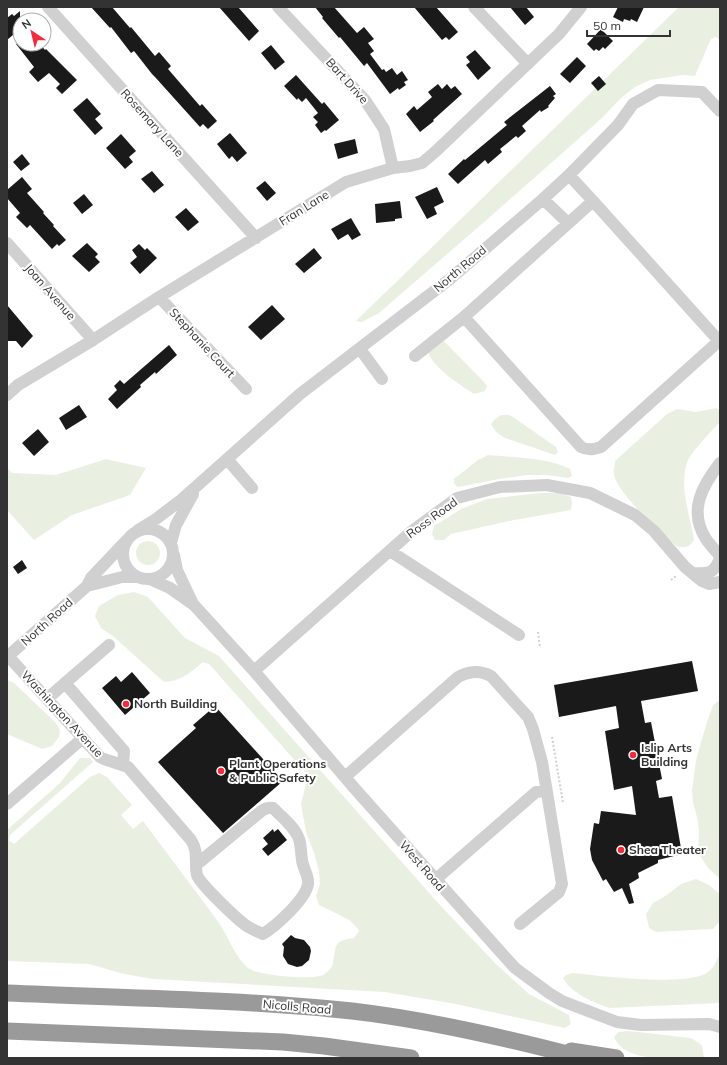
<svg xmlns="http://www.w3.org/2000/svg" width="727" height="1065" viewBox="0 0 727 1065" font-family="Mulish,sans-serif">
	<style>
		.green { fill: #e9f0e1 }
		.building { fill: #1a1a1a }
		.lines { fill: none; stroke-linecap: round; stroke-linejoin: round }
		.path { stroke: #d0d0d0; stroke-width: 2; stroke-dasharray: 2 2; stroke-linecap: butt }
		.minor { stroke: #d0d0d0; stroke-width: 12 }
		.highway { stroke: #9a9a9a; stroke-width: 17 }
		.poi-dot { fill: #f12d3d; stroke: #fff; stroke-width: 1.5 }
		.labels { text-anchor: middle; stroke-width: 4; stroke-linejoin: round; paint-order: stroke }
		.street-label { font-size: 12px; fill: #333; stroke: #fff }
		.poi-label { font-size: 12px; font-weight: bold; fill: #333; stroke: #fff; text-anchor: start }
	</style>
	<rect width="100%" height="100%" fill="#fff"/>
	<!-- green -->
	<path class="green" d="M679,7h41v33l-4,-3 -5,2 -2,4 -14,33 -12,-1 -33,5 -15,7 -14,11 -20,21 -118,104 -104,90 -17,9 -6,-1z
		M437,334l46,47 4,5 -2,5 -11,3c-16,-11 -59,-36 -44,-58z
		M717,408l3,3v11c-7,7 -29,31 -32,38 -10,26 2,54 6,80 -5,8 -9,8 -18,6 -15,-14 -60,-54 -62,-72 -1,-4 1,-9 1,-13l52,-47 10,-5 19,3z
		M501,415h8l7,4 40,28 2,5 -3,3 -50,-17 -9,-6 -5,-8 4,-5z
		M488,455c24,2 62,3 82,14l2,7 -4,2 -21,-3h-20l-28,4 -41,8 -4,-3v-5l24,-19z
		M106,459l40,9 -16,27 -58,20 -38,25 -27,-30v-42l5,5 44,2z
		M540,493h20l11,4 1,6 -1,7 -62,11 -58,13 -7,6h-9l-3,-6 2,-8 27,-17 26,-10z
		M136 553a12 12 0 1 1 24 0a12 12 0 1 1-24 0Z
		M134,592l14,5 37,41 34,18 220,248 57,60 33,30 40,21 2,9 -6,4 -109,-24 -71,-12 -232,-13 -29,-5 -35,-10 -82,-3v-131l53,-47 20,-25h10l3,4 -83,73 -1,6 5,3 76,-67 9,-4 8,4 25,28 -11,10 12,14 10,-8 74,99c11,15 17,36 31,48 11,8 63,12 75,7 2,-1 5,-4 7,-6 3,-3 3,-5 3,-8 4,-18 1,-20 21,-23l5,-7c-5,-12 -29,-20 -40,-26l-3,-9 4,-12 -1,-13 -5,-18 -8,-21 -5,-28 5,-20v-11l-97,-109 -6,-2c-12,10 -23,20 -39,20l-50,-45 -13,-9 -6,-12 4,-10 19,-11z
		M7,680l7,3 42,40 4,7 -1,7 -7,9 -10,3 -35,-15z
		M720,700v179l-11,-10 -11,-16 1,-22 -2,-14 -4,-14 -1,-12 4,-31 11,-38 6,-17z
		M696,879l13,6 11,9v27l-7,8 -57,3 -7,-4 -3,-14 7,-11 14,-8 14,-11z
		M720,953l-1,50 -109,5c-14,-4 -41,-16 -47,-30l3,-3 7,-2c26,3 117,14 135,-1 6,-4 9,-13 12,-19z
		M629,1031l62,7 11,7 2,13c-24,0 -79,7 -90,-21l4,-5z"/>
	<!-- building -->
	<path class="building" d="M91,7h21l18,21 1,-1 24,29 4,-4 12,14 -3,3 32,37 2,-2 15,17 -9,8 -5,-5 -3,3 -45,-50 -3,-3 -18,-23 -3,2 -20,-26 -1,1z
		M219,7h19l21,24 -10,10z
		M315,7h19l23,26 7,-6 10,12 -6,4 6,8 -4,3 12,16 2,-1 2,3 6,-4 5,7 5,-4 6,9 -4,2 2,3 -7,5 -1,-2 -8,6 -23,-31 -3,3 -24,-29 -1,1 -17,-20 1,-1z
		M414,7h22l22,25 -9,8 -3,-3 -4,3z
		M510,7h16l8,10 -9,8z
		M618,7h26l-7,15 -6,-3 -1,2 -6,-2 -1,3 -10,-5z
		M20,11v18l-13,11v-22l5,-4 2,2z
		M601,29l12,12 -8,8 -2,-2 -4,4 -3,-2 -2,2 -7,-7z
		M16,44h24l5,6 1,-1 31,31 -15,14 -6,-6 4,-4 -11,-11 -11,9 -9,-10 5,-5z
		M271,45l14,17 -10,8 -14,-17z
		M475,50l16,18 -13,12 -12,-15 4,-3 -4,-5z
		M577,57l9,9 -16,17 -10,-9z
		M296,75l26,29 2,-2 15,18 -13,11 -1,-1 -4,3 -6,-8 3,-3 -5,-5 5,-4 -12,-15 -4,4 -4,-4 -1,2 -13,-14z
		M599,76l7,8 -8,7 -7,-8z
		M438,84l4,5 5,-5 4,5 4,-3 7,8 -29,26 1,1 -14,11 -14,-18 8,-8 3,4 15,-13 -4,-5z
		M550,86l6,8 -3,2 2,2 -7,8 1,1 -8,5 -1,-2 -18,16 4,5 -8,7 -2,-2 -16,13 2,3 -14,12 -3,-4 -27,24 -10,-10 16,-15 1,1 42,-35 -3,-3z
		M87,98l14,16 -6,5 8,9 -8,7 -22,-25z
		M230,133l17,20 -10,9 -5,-6 -3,3 -12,-15z
		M121,134l15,17 -7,6 4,5 -8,7 -19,-21z
		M355,139l3,14 -20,6 -4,-15z
		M22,154l8,10 -9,7 -8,-9z
		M152,171l12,14 -10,8 -13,-14z
		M22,177l10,12 -5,4 17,19 -1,1 11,12 -1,1 13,14 -7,6 -2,-2 -5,5 -22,-24 -3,3 -11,-11 4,-4 -13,-15v-8z
		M265,181l11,12 -9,8 -11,-13z
		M437,187l7,15 -10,5 3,7 -10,5 -12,-22z
		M84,194l9,11 -11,9 -9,-11z
		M400,201l2,17 -7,1v2l-19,2 -1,-19z
		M186,208l13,14 -11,9 -13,-14z
		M351,218l10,17 -9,5 -4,-6 -10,6 -7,-11z
		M87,243l11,11 -3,3 5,5 -11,10 -17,-16z
		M139,244l6,6 2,-2 10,10 -17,16 -10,-11 7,-6 -5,-7z
		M314,248l8,10 -18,15 -9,-9z
		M7,305l26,31 -11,12 -6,-7h-9z
		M272,305l13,14 -24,21 -13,-13z
		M169,345l8,10 -21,19 -1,-2 -15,13 1,2 -24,22 -9,-10 9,-9 -3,-4 6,-6 4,4z
		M79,405l8,12 -21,13 -7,-12z
		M38,429l11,13 -15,14 -12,-13z
		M22,560l5,8 -9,6 -5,-7z
		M692,661l6,30 -57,10 4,22 6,-1 11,57 -6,2 3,17 13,-2 10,58 -24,6v3l-20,10 1,5 -10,6 5,19 -5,1 -7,-16 -8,4 -8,-13 -3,2 -11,-21 -2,-11 4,-26 5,1 2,-13 35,4 -4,-29 -18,4 -9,-59 14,-3 -3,-22 -57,11 -5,-32z
		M132,672l18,21 -25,22 -23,-27 14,-12 5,6z
		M215,706l68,75 -60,52 -65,-71 38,-34 -3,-3z
		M273,829l1,3 4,-3 9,11 -19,16 -6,-7 6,-5 -5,-6z
		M291,935l4,3 9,2 6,7 1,4 -2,9 -7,6 -5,1 -9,-3 -5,-8 1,-9 -2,-3z"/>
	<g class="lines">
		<!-- path -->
		<path class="path" d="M671,580l6,-5
			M538,632l2,16
			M552,737l11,66"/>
		<!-- minor -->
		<path class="minor" d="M48,7l208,231
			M278,7l87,93 19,29 9,39
			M474,7l54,57
			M569,175l24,26 126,140 -118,106c-7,2 -12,4 -20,0l-117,-130 129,-116
			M543,199l25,24
			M7,243l86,97
			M159,297l87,92
			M360,349l22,30
			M415,356l49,-39
			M7,395l11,-10 75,-45 66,-43 187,-115 47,-14 17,-2 12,-3 13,-11 124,-118 22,-27
			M227,459l25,29
			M720,463c-18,23 -32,48 -14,76 4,6 9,11 14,17
			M123 554a25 25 0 1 1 50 0a25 25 0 1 1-50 0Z
			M138,530l18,-11 25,-19 119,-106 150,-115 93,-80 26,-24 49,-50 15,-21 25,-14 44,2 18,19
			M171,543l5,-18 17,-31
			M390,551l129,84
			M174,555l3,15 16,34
			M692,573c15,1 22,2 28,-15
			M150,579l20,9 24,17 60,66 102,119 159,178 34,25 13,8 55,21 24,3 68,-1 11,3
			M87,586l35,-9h16
			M8,656l92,101 4,2 24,8 63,73c8,12 3,22 6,35 3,9 38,42 47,49 5,4 12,7 19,10 13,-8 43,-35 45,-50 1,-9 -5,-15 -6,-24 -1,-7 -1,-15 -3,-21 -4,-12 -17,-22 -26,-31 -5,-1 -10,1 -14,5l-63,52
			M7,657l80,-71 4,-8 36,-38
			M254,671l158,-140 45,-33 43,-11 47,-2 43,8 45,22 19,16 31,36 17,14 7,3 11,-2
			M65,683l44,-38
			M47,699l18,-16 59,68 -1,14
			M345,777l113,-100c12,-6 21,-7 33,-1l37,41 5,12 9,33 20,122 -3,8 -39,32
			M7,804l76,-66
			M435,880l101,-88 10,-1"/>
		<!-- highway -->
		<path class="highway" d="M7,993c115,5 230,6 345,18 78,9 155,27 231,47
			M7,1031l276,11 41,4 87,12
			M571,1051l45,7"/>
	</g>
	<!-- markers -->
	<g class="poi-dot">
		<circle cx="126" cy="704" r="4"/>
		<circle cx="633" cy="755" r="4"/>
		<circle cx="221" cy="771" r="4"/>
		<circle cx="621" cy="850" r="4"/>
	</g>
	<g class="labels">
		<!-- street labels -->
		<g class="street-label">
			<text transform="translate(347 81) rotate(48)" y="4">Bart Drive</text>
			<text transform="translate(152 123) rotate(48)" y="4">Rosemary Lane</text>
			<text transform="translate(304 208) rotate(-32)" y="4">Fran Lane</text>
			<text transform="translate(460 269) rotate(-40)" y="4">North Road</text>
			<text transform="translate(50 292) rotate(49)" y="4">Joan Avenue</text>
			<text transform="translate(202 343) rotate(47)" y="4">Stephanie Court</text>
			<text transform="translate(432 518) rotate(-36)" y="4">Ross Road</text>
			<text transform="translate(47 622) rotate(-42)" y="4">North Road</text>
			<text transform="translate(62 714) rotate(47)" y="4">Washington Avenue</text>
			<text transform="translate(422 866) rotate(49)" y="4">West Road</text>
			<text transform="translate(297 1007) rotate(5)" y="4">Nicolls Road</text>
		</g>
		<!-- poi labels -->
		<g class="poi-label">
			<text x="134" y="708">North Building</text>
			<text x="641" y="752">Islip Arts<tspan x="641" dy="14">Building</tspan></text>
			<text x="229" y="768">Plant Operations<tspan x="229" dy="14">&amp; Public Safety</tspan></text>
			<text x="629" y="854">Shea Theater</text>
		</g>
	</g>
	<!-- border -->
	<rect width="727" height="1065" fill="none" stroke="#333333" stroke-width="16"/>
	<!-- north arrow -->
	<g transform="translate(32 32) rotate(325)"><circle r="19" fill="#ffffff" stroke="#adadad"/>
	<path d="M0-3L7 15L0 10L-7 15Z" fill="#f12d3d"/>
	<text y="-6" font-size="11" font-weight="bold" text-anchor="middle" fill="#333333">N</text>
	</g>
	<!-- scale -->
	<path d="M587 30v6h83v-6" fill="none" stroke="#333333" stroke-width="2"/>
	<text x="593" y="30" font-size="12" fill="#333333" stroke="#ffffff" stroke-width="3" paint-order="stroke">50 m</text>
</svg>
